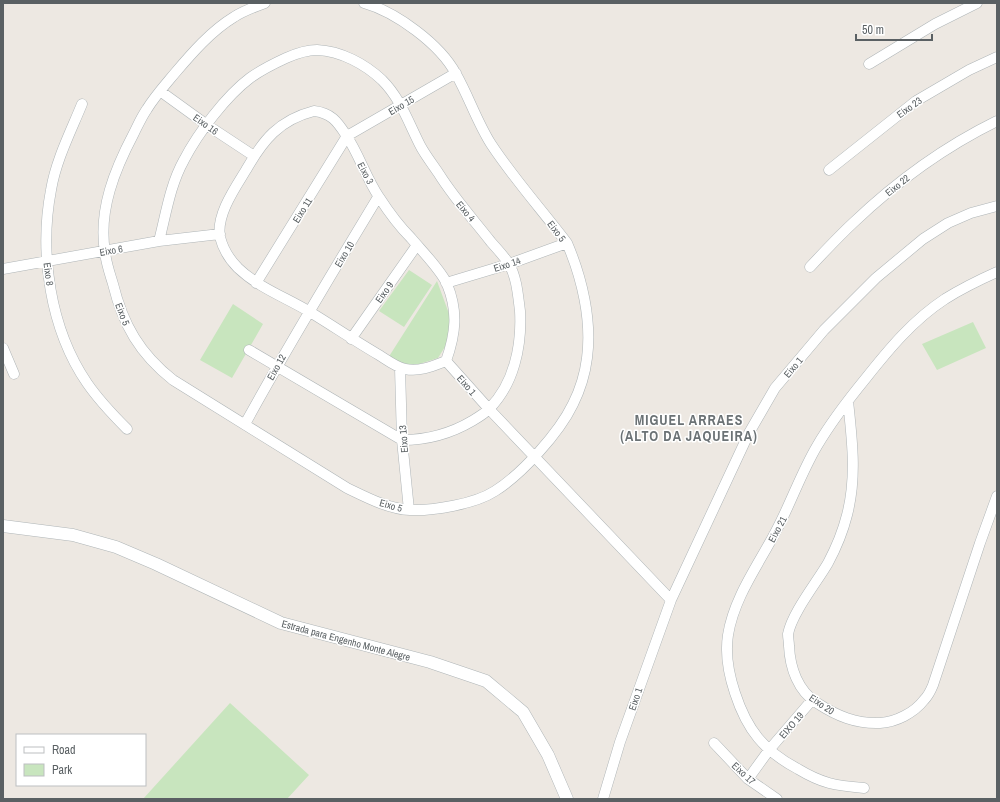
<svg xmlns="http://www.w3.org/2000/svg" width="1000" height="802" viewBox="0 0 1000 802" font-family="'Archivo Narrow',sans-serif">
	<style>
		.green { fill: #c8e5be }
		.lines { fill: none; stroke-linecap: round; stroke-linejoin: round }
		.minor-casing { stroke: #afb5b7; stroke-width: 11 }
		.tertiary-casing { stroke: #afb5b7; stroke-width: 13 }
		.minor { stroke: #fff; stroke-width: 10 }
		.tertiary { stroke: #fff; stroke-width: 12 }
		.labels { text-anchor: middle; stroke-width: 3; stroke-linejoin: round; paint-order: stroke }
		.street-label { font-size: 10px; fill: #5a6063; stroke: #fff }
		.district-label { font-size: 14px; font-weight: bold; letter-spacing: 1px; fill: #6b7275; stroke: #fff }
	</style>
	<rect width="100%" height="100%" fill="#ede8e2"/>
	<!-- green -->
	<path class="green" d="M409,270l23,15 -28,42 -25,-16z
		M437,281l14,38 -3,23 -10,16 -25,8 -25,-8z
		M233,304l30,20 -31,54 -32,-18z
		M973,322l13,26 -49,22 -15,-26z
		M230,703l79,72 -22,24h-144z"/>
	<g class="lines">
		<!-- minor casing -->
		<g class="minor-casing">
			<path id="minor" d="M265,3c-11,4 -22,8 -31,14 -23,14 -42,36 -59,56 -10,12 -20,23 -28,36 -5,7 -9,16 -13,24 -19,36 -36,77 -29,119 1,11 5,22 8,32 10,41 27,70 60,96l174,108c19,9 41,21 63,22 23,1 65,-6 85,-19 27,-17 64,-58 78,-87 7,-14 12,-30 14,-46 5,-38 -5,-80 -20,-115 -25,-33 -53,-64 -76,-99 -14,-22 -22,-47 -35,-70 -16,-30 -60,-62 -92,-71
				M869,64l66,-40 42,-21
				M160,91l47,34 47,31
				M82,104c-11,27 -26,56 -31,86 -12,63 -1,139 36,193 11,16 25,31 40,46
				M314,111c17,2 23,10 32,24 13,19 20,43 33,62 9,14 20,29 32,41 10,12 30,32 36,46 11,27 9,49 -1,77 -13,5 -26,11 -41,8 -9,-2 -18,-9 -26,-14 -24,-14 -46,-29 -69,-43 -25,-15 -51,-24 -72,-44 -9,-9 -15,-19 -18,-31 -4,-22 15,-49 26,-67 17,-30 33,-50 68,-59z
				M829,170l87,-69 53,-31 28,-13
				M159,241c7,-27 11,-56 25,-81 14,-27 42,-64 66,-82 11,-8 23,-14 36,-20 9,-4 20,-8 31,-8 24,1 48,14 65,30 19,19 27,44 39,67 5,9 12,18 18,27 15,24 34,45 52,68 6,7 13,14 18,22 8,14 9,32 11,47 2,35 -6,73 -31,98 -5,5 -12,9 -17,12 -22,13 -44,19 -70,19l-153,-90
				M810,267c14,-15 28,-30 43,-44 43,-41 91,-76 144,-102
				M3,269l156,-28 61,-7
				M256,283l91,-147 109,-63
				M446,283l63,-19 58,-21
				M351,339l66,-94
				M3,348l11,26
				M446,361l43,48 182,191
				M400,368l2,72 7,70
				M848,401c4,38 9,76 -1,114 -4,16 -11,33 -19,48 -11,19 -36,50 -40,71 0,4 1,8 1,12 1,22 9,45 28,57 20,13 39,21 63,20 16,-1 34,-10 44,-23 4,-4 7,-10 9,-15l47,-142 17,-47
				M245,424c42,-77 88,-152 133,-227
				M714,743l34,36 29,20
				M748,779l21,-29 43,-50
				M864,788c-12,-1 -24,-2 -35,-5 -11,-3 -21,-8 -31,-14 -34,-18 -51,-39 -63,-76 -6,-18 -10,-39 -7,-58 6,-38 31,-71 48,-104 15,-28 25,-58 41,-85 14,-24 31,-46 49,-68 23,-29 47,-58 79,-79 16,-10 34,-19 52,-27
				M603,799l17,-57 51,-142 78,-167 26,-45 49,-58 52,-52 47,-39 25,-16 23,-10 26,-7"/>
		</g>
		<!-- tertiary casing -->
		<g class="tertiary-casing">
			<path id="tertiary" d="M3,526l70,9 43,12 40,17 125,59 149,39 56,19 37,31 25,43 19,44"/>
		</g>
		<!-- minor -->
		<use href="#minor" class="minor"/>
		<!-- tertiary -->
		<use href="#tertiary" class="tertiary"/>
	</g>
	<g class="labels">
		<!-- street labels -->
		<g class="street-label">
			<text transform="translate(401 105) rotate(-30)" y="4">Eixo 15</text>
			<text transform="translate(909 107) rotate(-36)" y="4">Eixo 23</text>
			<text transform="translate(206 124) rotate(35)" y="4">Eixo 16</text>
			<text transform="translate(366 173) rotate(62)" y="4">Eixo 3</text>
			<text transform="translate(897 185) rotate(-39)" y="4">Eixo 22</text>
			<text transform="translate(302 210) rotate(-58)" y="4">Eixo 11</text>
			<text transform="translate(466 211) rotate(50)" y="4">Eixo 4</text>
			<text transform="translate(557 231) rotate(53)" y="4">Eixo 5</text>
			<text transform="translate(111 250) rotate(-10)" y="4">Eixo 6</text>
			<text transform="translate(344 254) rotate(-59)" y="4">Eixo 10</text>
			<text transform="translate(507 264) rotate(-18)" y="4">Eixo 14</text>
			<text transform="translate(49 274) rotate(83)" y="4">Eixo 8</text>
			<text transform="translate(384 292) rotate(-55)" y="4">Eixo 9</text>
			<text transform="translate(123 314) rotate(69)" y="4">Eixo 5</text>
			<text transform="translate(276 367) rotate(-61)" y="4">Eixo 12</text>
			<text transform="translate(793 367) rotate(-50)" y="4">Eixo 1</text>
			<text transform="translate(467 385) rotate(49)" y="4">Eixo 1</text>
			<text transform="translate(403 439) rotate(-94)" y="4">Eixo 13</text>
			<text transform="translate(391 505) rotate(16)" y="4">Eixo 5</text>
			<text transform="translate(777 529) rotate(-62)" y="4">Eixo 21</text>
			<text transform="translate(346 640) rotate(15)" y="4">Estrada para Engenho Monte Alegre</text>
			<text transform="translate(635 699) rotate(-71)" y="4">Eixo 1</text>
			<text transform="translate(822 704) rotate(34)" y="4">Eixo 20</text>
			<text transform="translate(791 725) rotate(-49)" y="4">EIXO 19</text>
			<text transform="translate(744 773) rotate(43)" y="4">Eixo 17</text>
		</g>
		<!-- district labels -->
		<g class="district-label">
			<text x="689" y="425">MIGUEL ARRAES<tspan x="689" dy="16">(ALTO DA JAQUEIRA)</tspan></text>
		</g>
	</g>
	<!-- border -->
	<rect width="1000" height="802" fill="none" stroke="#5a6063" stroke-width="8"/>
	<!-- legend -->
	<rect x="16" y="734" width="130" height="52" fill="#ffffff" stroke="#bdbfc1"/>
	<rect x="24" y="747" width="20" height="6" fill="#ffffff" stroke="#bdbfc1"/>
	<text x="52" y="754" font-size="12" fill="#5a6063">Road</text>
	<rect x="24" y="764" width="20" height="12" fill="#c8e5be" stroke="#bdbfc1"/>
	<text x="52" y="774" font-size="12" fill="#5a6063">Park</text>
	<!-- scale -->
	<path d="M856 34v6h76v-6" fill="none" stroke="#5a6063" stroke-width="2"/>
	<text x="862" y="34" font-size="12" fill="#5a6063" stroke="#ffffff" stroke-width="3" paint-order="stroke">50 m</text>
</svg>
